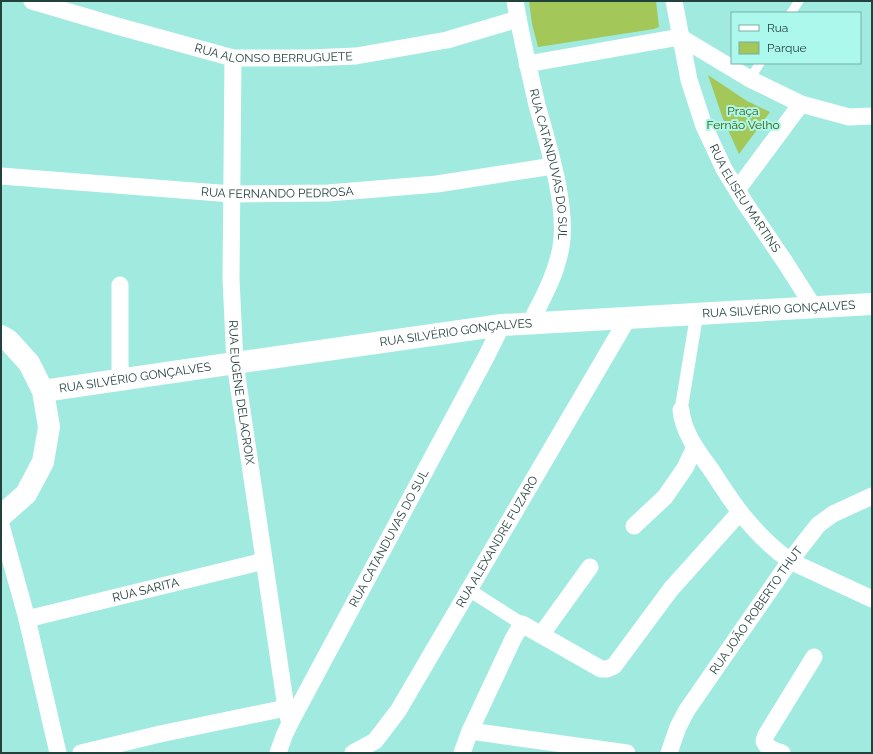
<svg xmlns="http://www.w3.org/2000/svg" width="873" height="754" viewBox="0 0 873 754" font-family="Raleway,sans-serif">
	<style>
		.green { fill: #a3c758 }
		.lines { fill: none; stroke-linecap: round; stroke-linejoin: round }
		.service { stroke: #fff; stroke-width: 9 }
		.pedestrian { stroke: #fff; stroke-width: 13 }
		.minor { stroke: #fff; stroke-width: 17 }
		.tertiary { stroke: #fff; stroke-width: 22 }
		.labels { text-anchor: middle; stroke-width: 4; stroke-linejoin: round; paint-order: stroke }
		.street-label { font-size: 12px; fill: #23423e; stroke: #adf8ed }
		.park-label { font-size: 12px; fill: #415800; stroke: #adf8ed }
	</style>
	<rect width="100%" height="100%" fill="#a0eae0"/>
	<!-- green -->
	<path class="green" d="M529,1h127l3,26 -5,2 -116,18 -6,-23z
		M708,75l39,26 23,11 -31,42 -16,-35z"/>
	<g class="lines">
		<!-- service -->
		<path class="service" d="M791,13l8,-12
			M750,79l10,-16"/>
		<!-- pedestrian -->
		<path class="pedestrian" d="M681,410l16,-97
			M469,590l53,34"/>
		<!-- minor -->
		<g class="minor">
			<path id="s1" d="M32,1l85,25 116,32h77l46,-2 91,-16 71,-21"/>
			<path id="s2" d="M515,1c6,35 14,69 22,104 11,40 31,101 24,142 -5,28 -18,51 -31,76"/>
			<path id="s3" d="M674,1l15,79 15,46 20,43 21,34 40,59 28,44"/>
			<path d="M680,37l70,42 51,25 48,13 23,-1"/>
			<path id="s4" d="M233,58l-2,221 4,84 51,345 4,15"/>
			<path d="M527,64l153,-27"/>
			<path id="s5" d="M1,176l231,18 96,-1 109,-9 116,-18"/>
			<path d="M737,190l64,-86"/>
			<path d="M120,285v94"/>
			<path d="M681,410c2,23 18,43 31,61 9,14 18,28 28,41 14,18 31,35 50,49l82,38"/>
			<path d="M1,525l26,94 31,134"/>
			<path d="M634,526l31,-29 20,-29 10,-21"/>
			<path id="s6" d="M27,619l237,-58"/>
			<path d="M541,635l49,-68"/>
			<path d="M470,731l157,22"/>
			<path d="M81,753l79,-19 126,-26"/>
			<path id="s7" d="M278,753l6,-17 6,-13 195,-364 17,-34"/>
			<path id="s8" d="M353,753l22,-12 23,-30 230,-393"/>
			<path d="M462,753l8,-22 43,-92 9,-15 79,45h6l7,-3 57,-77 69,-77"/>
			<path id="s9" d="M669,753l9,-26 9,-17 103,-149 28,-36 15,-11 39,-18"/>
			<path d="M782,753c-7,-2 -15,-4 -18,-12l2,-6 48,-78"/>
		</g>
		<!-- tertiary -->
		<g class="tertiary">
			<path d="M1,336l7,4 21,23 14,28 6,36 -6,35 -17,32 -25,22"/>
			<path id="s10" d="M43,391l192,-28 267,-38 370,-21"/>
		</g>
	</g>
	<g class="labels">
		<!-- street labels -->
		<g class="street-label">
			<text dy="4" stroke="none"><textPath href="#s1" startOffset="249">RUA ALONSO BERRUGUETE</textPath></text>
			<text dy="4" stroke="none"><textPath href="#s2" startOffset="167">RUA CATANDUVAS DO SUL</textPath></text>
			<text dy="4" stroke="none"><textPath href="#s5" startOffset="277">RUA FERNANDO PEDROSA</textPath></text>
			<text dy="4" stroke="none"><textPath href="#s3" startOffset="212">RUA ELISEU MARTINS</textPath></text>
			<text dy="4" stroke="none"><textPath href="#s10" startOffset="741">RUA SILVÉRIO GONÇALVES</textPath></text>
			<text dy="4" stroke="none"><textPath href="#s10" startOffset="417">RUA SILVÉRIO GONÇALVES</textPath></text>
			<text dy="4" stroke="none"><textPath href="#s10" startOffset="93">RUA SILVÉRIO GONÇALVES</textPath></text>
			<text dy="4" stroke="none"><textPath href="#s4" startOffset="335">RUA EUGENE DELACROIX</textPath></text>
			<text dy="4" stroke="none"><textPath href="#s7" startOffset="242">RUA CATANDUVAS DO SUL</textPath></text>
			<text dy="4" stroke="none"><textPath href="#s8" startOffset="259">RUA ALEXANDRE FUZARO</textPath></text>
			<text dy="4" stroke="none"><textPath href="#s6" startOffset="122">RUA SARITA</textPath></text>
			<text dy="4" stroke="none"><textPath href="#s9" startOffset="168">RUA JOÃO ROBERTO THUT</textPath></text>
		</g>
		<!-- park labels -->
		<g class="park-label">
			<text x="743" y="115">Praça<tspan x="743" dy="14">Fernão Velho</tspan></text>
		</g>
	</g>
	<!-- border -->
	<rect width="873" height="754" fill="none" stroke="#23423e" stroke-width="4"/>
	<!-- legend -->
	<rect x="731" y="12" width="130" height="52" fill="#adf8ed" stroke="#76afa7"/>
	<rect x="739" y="25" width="20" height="6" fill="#ffffff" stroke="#76afa7"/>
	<text x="767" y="32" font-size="12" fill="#23423e">Rua</text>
	<rect x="739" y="42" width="20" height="12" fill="#a3c758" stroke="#76afa7"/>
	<text x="767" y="52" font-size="12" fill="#23423e">Parque</text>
</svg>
